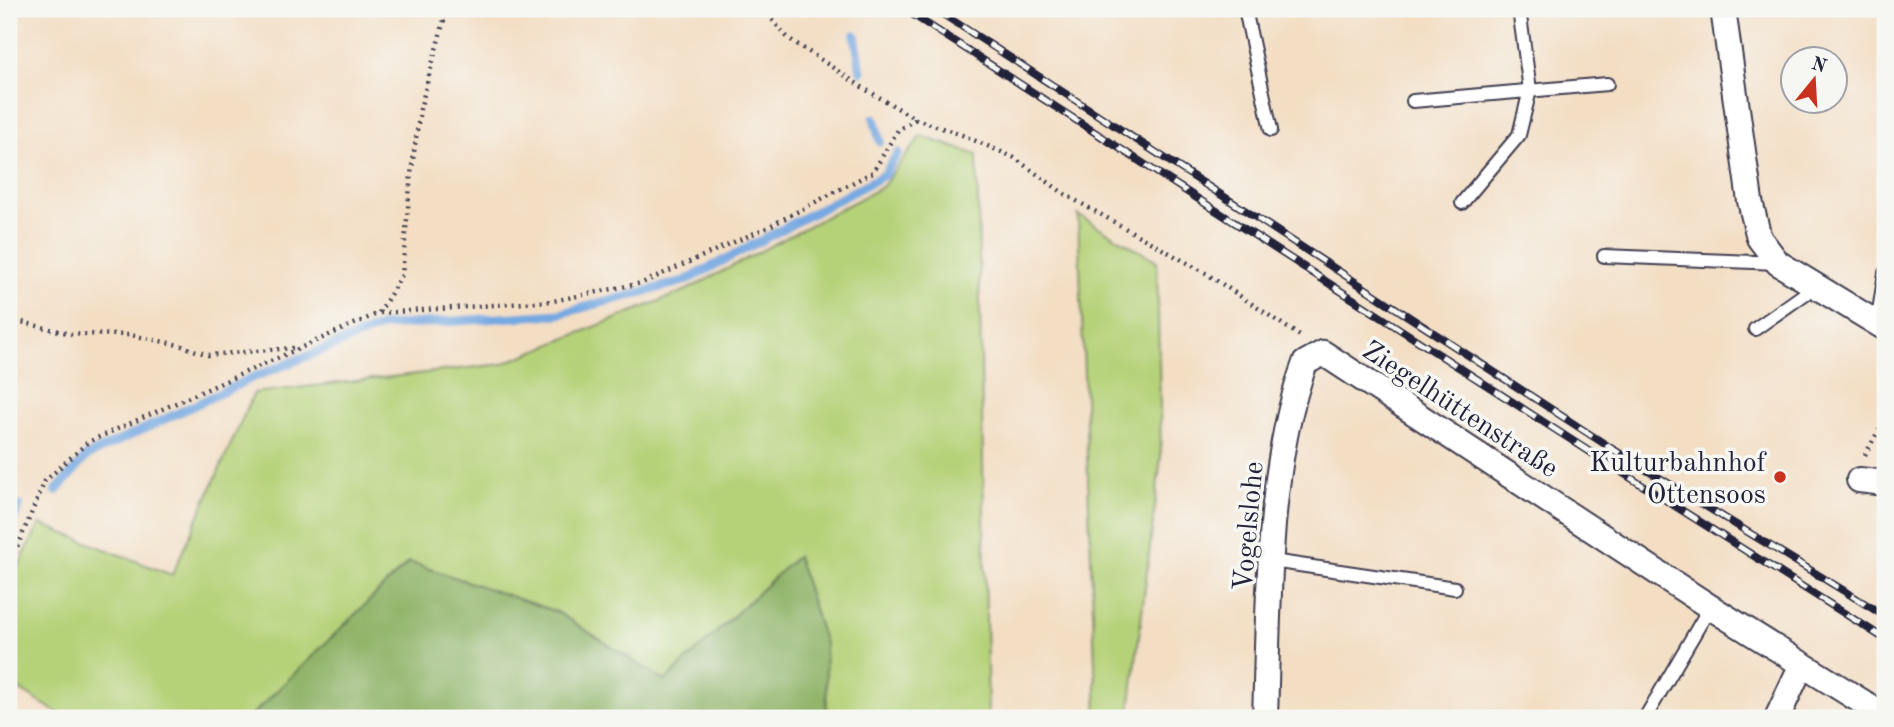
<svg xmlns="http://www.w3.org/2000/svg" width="1894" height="727" viewBox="0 0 1894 727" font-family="'Old Standard TT',serif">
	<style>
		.green { fill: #b6d279; stroke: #6c7a5a; stroke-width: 2 }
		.forest { fill: #90b469; stroke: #596b52; stroke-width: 2 }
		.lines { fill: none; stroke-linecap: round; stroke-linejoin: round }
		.stream { stroke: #76a8e1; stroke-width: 9 }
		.lane-casing { stroke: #413e50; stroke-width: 16 }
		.street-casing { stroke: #413e50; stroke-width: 28 }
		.path { stroke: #413e50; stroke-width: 4.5; stroke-dasharray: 2 5; stroke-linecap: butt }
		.lane { stroke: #fff; stroke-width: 12 }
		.street { stroke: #fff; stroke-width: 24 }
		.rail-casing { stroke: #22223b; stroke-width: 8 }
		.rail { stroke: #f6f6f2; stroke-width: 5; stroke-dasharray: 16; stroke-linecap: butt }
		.poi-dot { fill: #c8321e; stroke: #f6f6f2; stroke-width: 2.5 }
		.labels { text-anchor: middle; stroke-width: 7; stroke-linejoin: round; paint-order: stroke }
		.street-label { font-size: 28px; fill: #22223b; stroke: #f6f6f2 }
		.poi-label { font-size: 28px; fill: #22223b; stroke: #f6f6f2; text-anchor: end }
	</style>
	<rect width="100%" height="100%" fill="#f6f6f2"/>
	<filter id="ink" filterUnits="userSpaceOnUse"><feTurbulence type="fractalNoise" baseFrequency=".0143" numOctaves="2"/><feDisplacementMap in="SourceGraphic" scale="14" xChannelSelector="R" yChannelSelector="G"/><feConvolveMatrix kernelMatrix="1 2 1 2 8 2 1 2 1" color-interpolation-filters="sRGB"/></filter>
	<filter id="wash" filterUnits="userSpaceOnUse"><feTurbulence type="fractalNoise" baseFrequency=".00686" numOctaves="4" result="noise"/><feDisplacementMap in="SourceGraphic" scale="28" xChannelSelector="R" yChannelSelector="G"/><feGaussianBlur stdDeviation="1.57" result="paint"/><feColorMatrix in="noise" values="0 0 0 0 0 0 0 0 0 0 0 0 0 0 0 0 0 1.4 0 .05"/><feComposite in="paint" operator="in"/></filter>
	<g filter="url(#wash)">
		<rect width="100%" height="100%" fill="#f3dec4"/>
		<!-- green -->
		<path class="green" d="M921,136l56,19 11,563h-161l-2,-74 -28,-88 -132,125 -108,-69 -148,-50 -160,156h-183l-57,-35v-99l31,-60 132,51 82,-182 248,-29 185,-74 195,-103z
			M1078,215l79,46 4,196 -32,261h-32z"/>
		<!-- forest -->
		<path class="forest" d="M797,556l28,88 2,74h-578l160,-156 148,50 108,69z"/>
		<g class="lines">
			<!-- stream -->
			<path class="stream" d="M855,35l6,36
				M874,118l6,23
				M56,491l31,-35 167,-79 129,-51 176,-12 126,-33 199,-106 14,-22
				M9,529l10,-23"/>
		</g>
	</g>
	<g filter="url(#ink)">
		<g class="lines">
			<!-- lane casing -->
			<g class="lane-casing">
				<path id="lane" d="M1245,9l26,121
					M1413,101l194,-17
					M1462,203l57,-68 11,-45 -11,-81
					M1604,256l174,7
					M1877,324l8,-51
					M1755,329l61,-43
					M1272,561l183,27
					M1645,718l65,-111"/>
			</g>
			<!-- street casing -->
			<g class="street-casing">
				<path id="street" d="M1723,9l27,192 9,37 19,25 107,65
					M1859,480l26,3
					M1265,718c4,-112 1,-249 40,-355l18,-10 387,254 175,109
					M1777,718l25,-54"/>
			</g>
			<!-- path -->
			<path class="path" d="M763,9l25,29 77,51 51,30 46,16 51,22 53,38 141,79 93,62
				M380,313l173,-12 89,-18 126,-56 105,-55 25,-42 18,-11
				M9,319l62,15 60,1 48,10 29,10 85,-7
				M1865,455l20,-36
				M9,566l36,-85 43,-39 291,-129 23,-38 9,-101 9,-65 27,-100"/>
			<!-- lane -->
			<use href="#lane" class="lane"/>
			<!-- street -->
			<use href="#street" class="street"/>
			<!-- rail casing -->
			<g class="rail-casing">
				<path id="rail" d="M904,9l700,452 281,178
					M935,9l679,441 271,166"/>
			</g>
			<!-- rail -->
			<use href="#rail" class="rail"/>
		</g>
	</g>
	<!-- markers -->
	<circle class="poi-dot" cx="1780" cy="477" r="7"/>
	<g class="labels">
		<!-- street labels -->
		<g class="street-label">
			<text transform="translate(1461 408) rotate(33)" y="10">Ziegelhüttenstraße</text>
			<text transform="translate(1247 526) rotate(-85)" y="10">Vogelslohe</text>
		</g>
		<!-- poi labels -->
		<g class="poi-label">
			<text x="1766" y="471">Kulturbahnhof<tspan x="1766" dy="32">Ottensoos</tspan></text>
		</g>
	</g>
	<!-- margin -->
	<rect width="1894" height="727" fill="none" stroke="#f6f6f2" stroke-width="35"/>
	<!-- north arrow -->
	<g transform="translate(1814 80) rotate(18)"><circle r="33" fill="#f6f6f2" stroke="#a1a1a9" stroke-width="2"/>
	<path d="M0-5L12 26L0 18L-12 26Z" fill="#c8321e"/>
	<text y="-10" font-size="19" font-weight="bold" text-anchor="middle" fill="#22223b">N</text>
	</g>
</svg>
